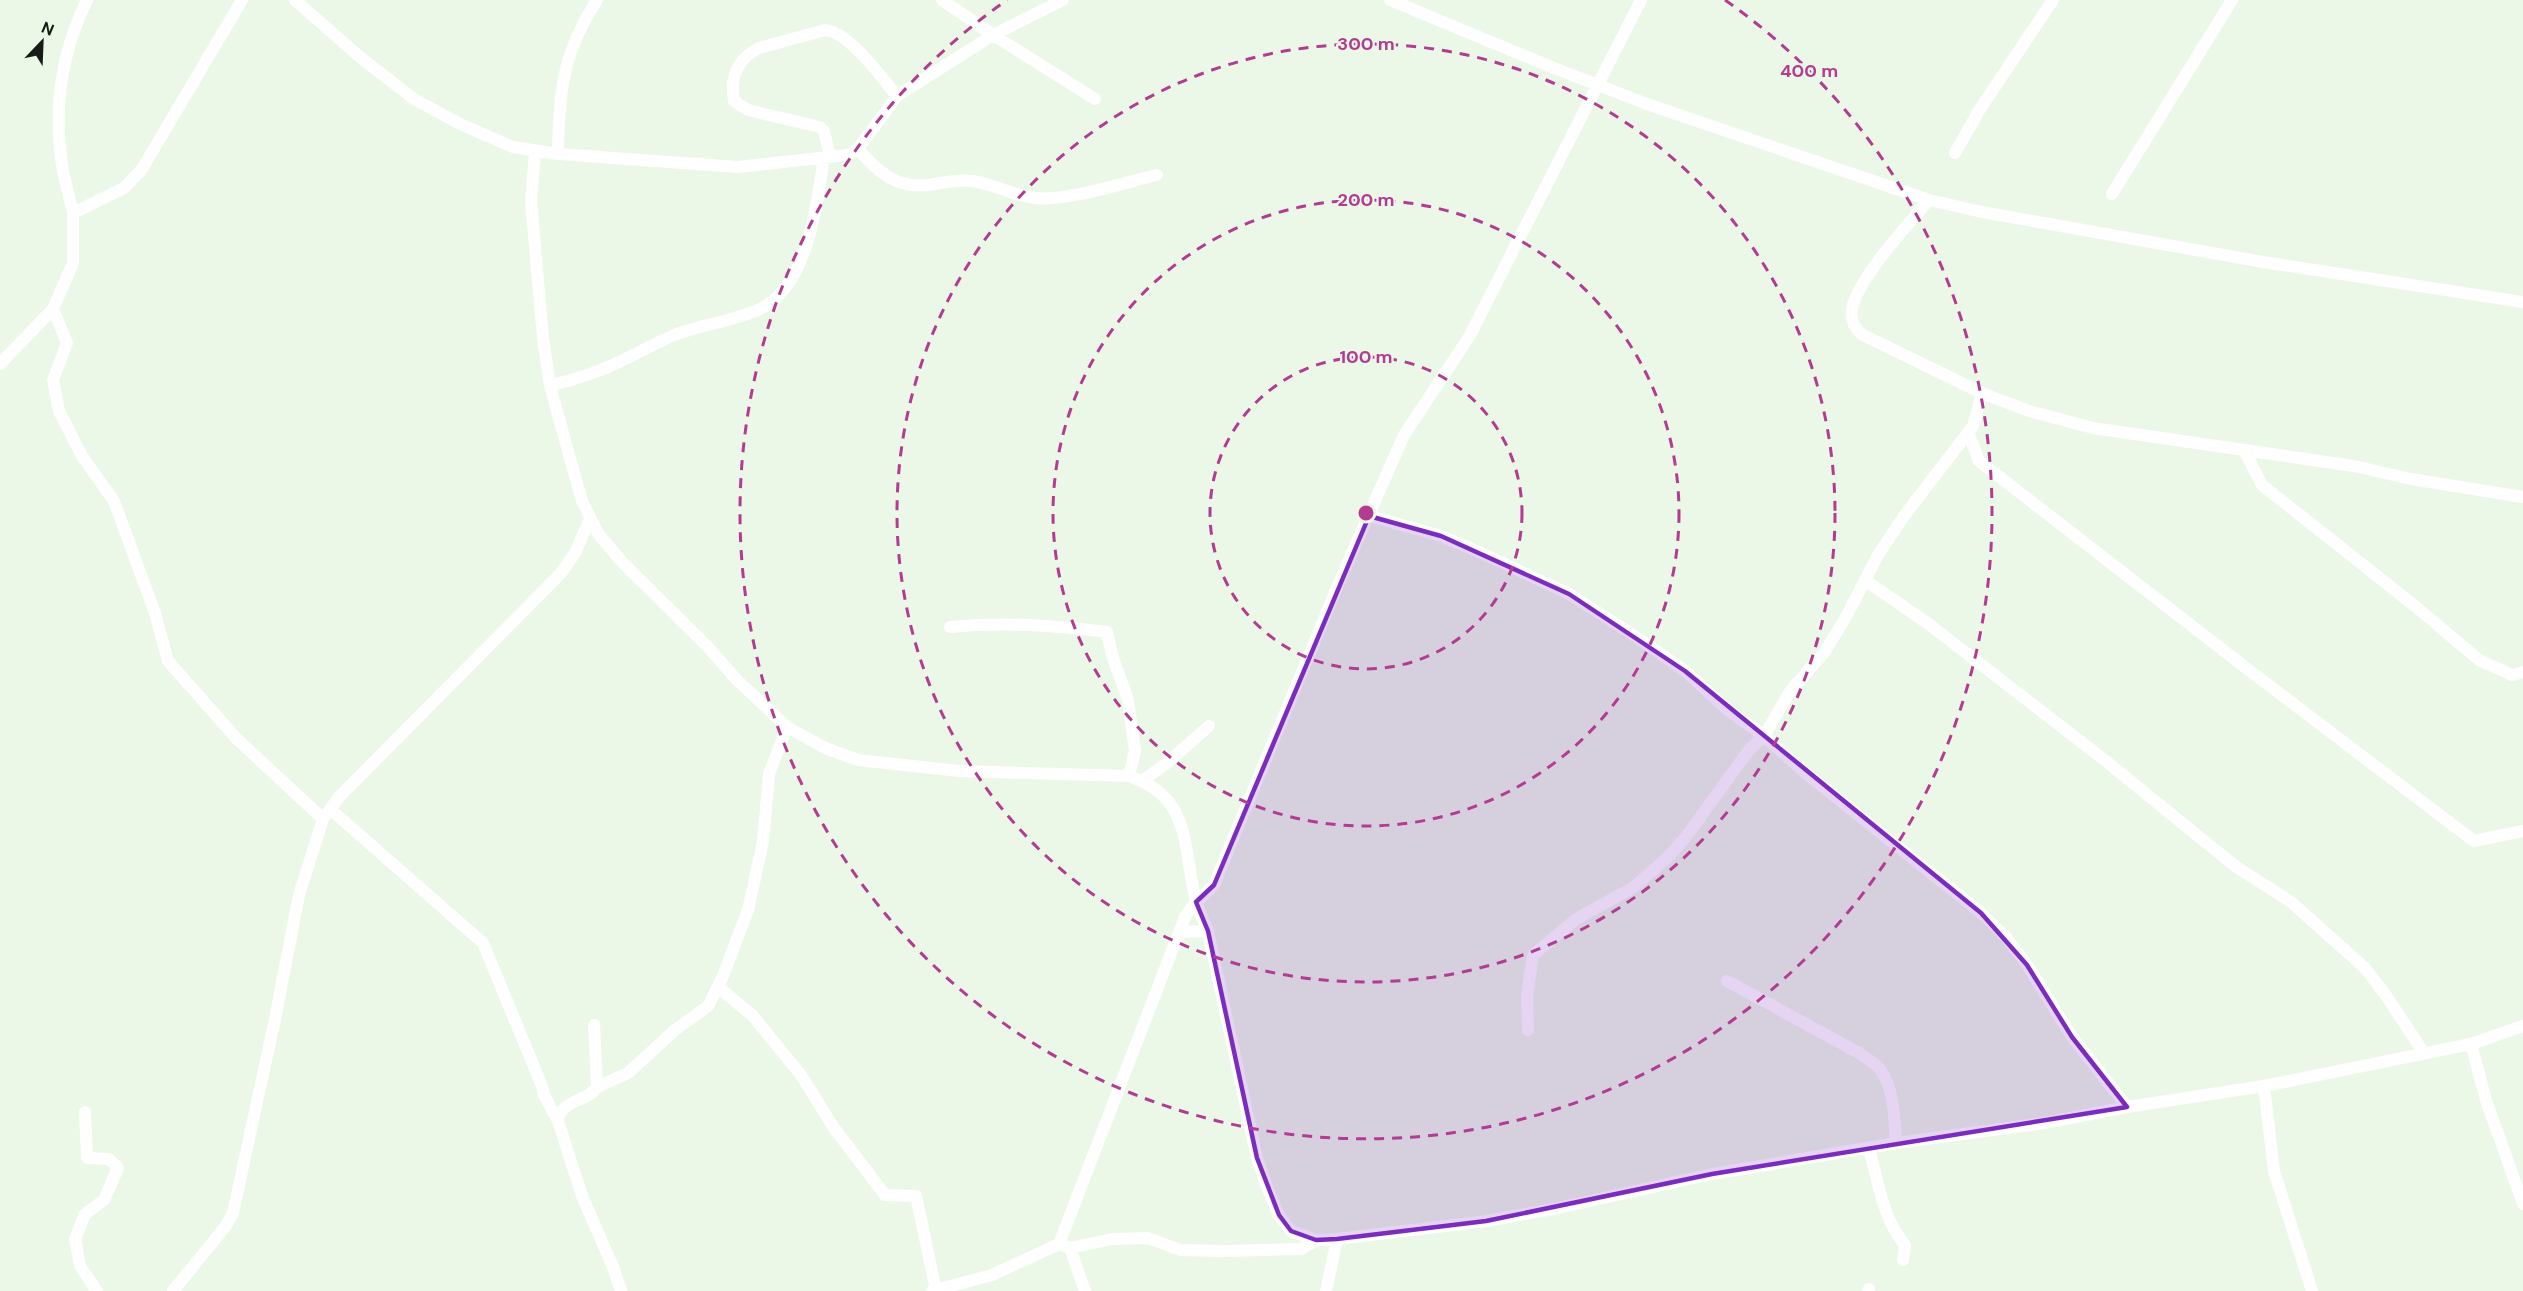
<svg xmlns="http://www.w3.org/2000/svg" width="2523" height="1291" viewBox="0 0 2523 1291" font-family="'DM Sans',sans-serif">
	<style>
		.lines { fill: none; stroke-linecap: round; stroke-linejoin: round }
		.minor { stroke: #fff; stroke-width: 12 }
		.marked { fill: #7b2cbf; fill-opacity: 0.2; stroke: #7b2cbf; stroke-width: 4.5; stroke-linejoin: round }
		.ring { fill: none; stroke: #b33c92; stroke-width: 3; stroke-dasharray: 10 8 }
		.centre { fill: #b33c92; stroke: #ebf8e7; stroke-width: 3 }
		.ring-label { font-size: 18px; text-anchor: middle; font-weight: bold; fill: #b33c92; stroke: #ebf8e7; stroke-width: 4.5; stroke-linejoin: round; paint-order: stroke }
	</style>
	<rect width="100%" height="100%" fill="#ebf8e7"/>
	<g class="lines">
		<!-- minor -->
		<path class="minor" d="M87,0c-25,51 -33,102 -26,158 2,18 8,37 12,55l51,-25 18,-19 100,-169
			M295,0l66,58 53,41 46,25 53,23 45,7 180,13 109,-12 11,-6 39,-53 96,-61 70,-35
			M942,0l51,35 102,64
			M1390,0l164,68 93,36 282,96 53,12 281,50 260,40
			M858,149c19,22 38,40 70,36 15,-2 30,-6 45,-4 21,3 41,15 62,17 30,4 91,-16 122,-23
			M535,152l-4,49 12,137 7,48 32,115 17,34 26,30 83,82 28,32 51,48 38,21 33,12 101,11 170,5c64,22 53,71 67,125 3,10 8,20 12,30l49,227 10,29 12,28 12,16 25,9 21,-1 149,-18 67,-12 159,-35 184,-31 148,-20 83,-16 137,-21 207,-42 52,-18
			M1955,153l25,-44 73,-109
			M558,154c1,-62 4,-100 39,-154
			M830,157l-6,-26 -4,-4 -72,-17 -14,-9c-4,-24 3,-42 25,-53l66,-18c23,1 57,48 72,66
			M2112,194l120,-194
			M1929,200c-20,23 -72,80 -77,109 -2,10 2,18 9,25l121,59 47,18 64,17 261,38 57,13 112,18
			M53,309l14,34 -14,37 6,31 23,45 32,45 41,112 13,48 68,77 87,81
			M0,364l53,-55 20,-46v-50
			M550,386c16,-5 33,-9 48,-15 27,-10 52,-26 79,-37 27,-10 57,-13 83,-25 49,-24 56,-104 64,-151
			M1968,432l11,29 275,213 220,167 49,-10
			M2244,450l18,35 153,121 64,54 33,15 11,-3
			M1369,516l72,20 38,16 90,42 61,39 55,38 44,40 35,25 39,35 178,142 25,24 21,28 45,72 55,70
			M1865,580l65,45 177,137 128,104 56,36 74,66 20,26 39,59
			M950,627c56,-5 102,-2 157,5l5,23 16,45 7,51 -6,25
			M1142,781l25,-18 42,-37
			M330,809l153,134 59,143 2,9 14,26 24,75 31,71 8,24
			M1180,932l28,-1
			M1727,981l132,72c6,5 15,9 20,15 16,20 15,51 17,75
			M718,987l34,28 49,60 33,53 51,67 31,1 20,94
			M1528,1030l-1,-33 6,-42 43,-36 58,-32 32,-28 19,-21 64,-88 15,-14 27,-46 33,-37 23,-38 31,-60 26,-39 69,-90 9,-33
			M2471,1044l15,56 37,104
			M2264,1086l10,85 38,120
			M597,1087l31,-14 47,-43 33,-24 15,-30 25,-66 15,-68 6,-68 18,-47
			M85,1112l2,46 22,1 9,9 -14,32 -19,14 -10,25 5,27 17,25
			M557,1119c10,-22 29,-16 40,-32l-3,-62
			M1869,1149c9,32 14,70 36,96l-2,15
			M1059,1244l11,4 42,-9 36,-1 32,12 46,1 75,-2 15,-9
			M1070,1248l15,43
			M173,1291l52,-64 8,-14 42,-194 24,-124 24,-76 16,-22 222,-224 14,-20 15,-34
			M932,1291l60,-16 67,-31 126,-327 5,-8 24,-24 127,-307 63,-143 65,-98 172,-337
			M1326,1291l11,-52
			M1868,1291l1,-2"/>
	</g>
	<!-- marked area -->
	<path class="marked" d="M1369,516l72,20 128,58 116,77 296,242 46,52 45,72 55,70 -415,67 -226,47 -149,18 -21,1 -25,-9 -12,-16 -22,-57 -49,-227 -12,-29 18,-17z"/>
	<!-- distance rings -->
	<g class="ring">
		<circle cx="1366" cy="513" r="156"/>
		<circle cx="1366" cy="513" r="313"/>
		<circle cx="1366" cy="513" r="469"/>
		<path d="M1725 0A626 626 0 1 1 1007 0"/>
	</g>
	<circle cx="1366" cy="513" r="9" class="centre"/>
	<g class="ring-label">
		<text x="1366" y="50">300 m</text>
		<text x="1809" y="77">400 m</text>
		<text x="1366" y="206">200 m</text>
		<text x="1366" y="363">100 m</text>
	</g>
	<!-- north arrow -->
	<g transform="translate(42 42) rotate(23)" stroke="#ebf8e7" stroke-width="4.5" paint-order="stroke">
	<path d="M0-4.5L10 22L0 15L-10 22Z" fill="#181c16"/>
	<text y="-9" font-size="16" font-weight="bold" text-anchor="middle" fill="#181c16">N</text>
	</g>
</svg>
